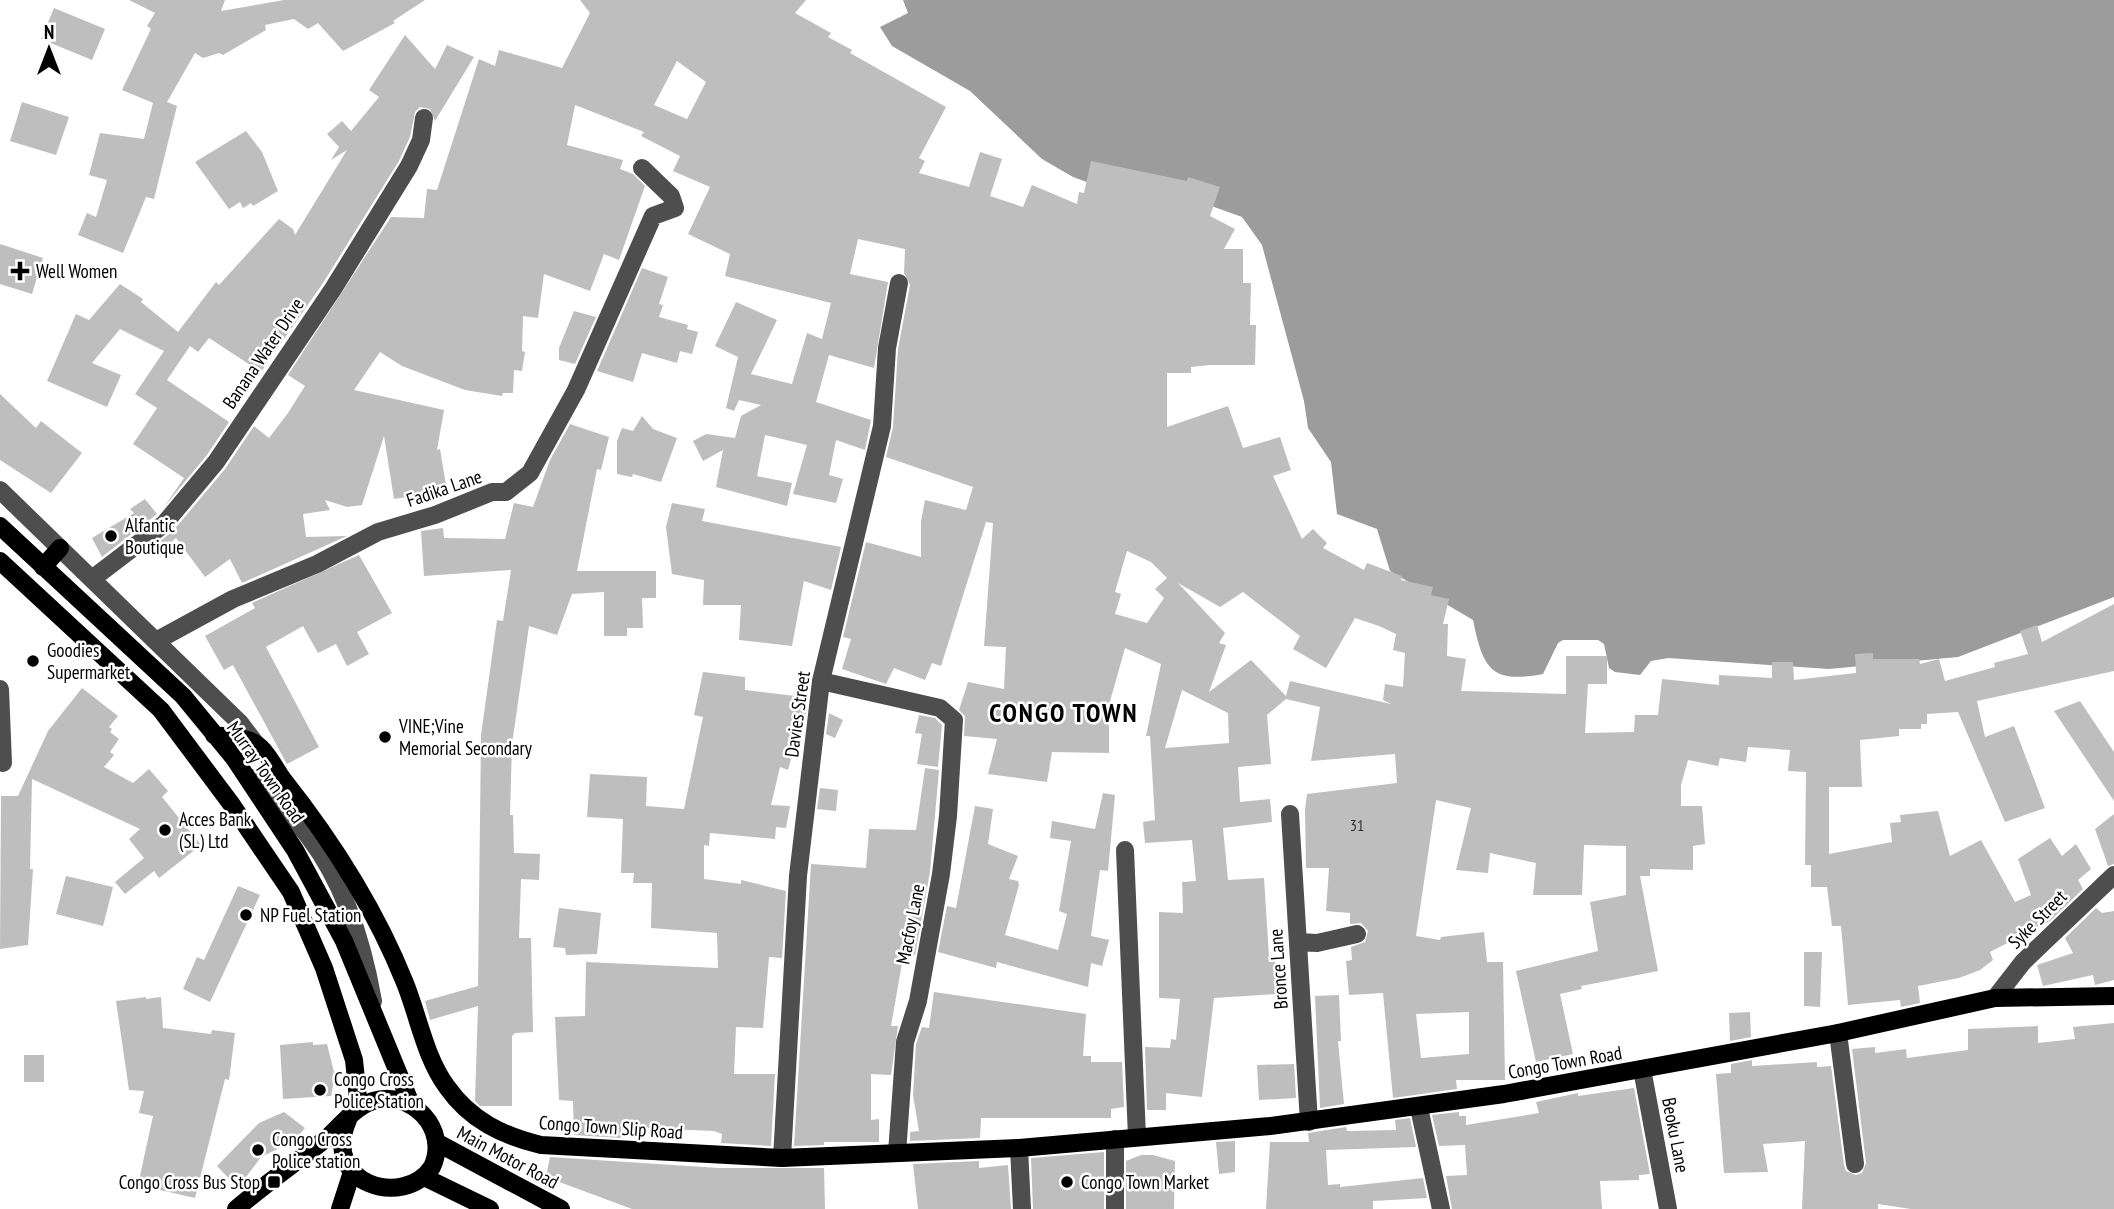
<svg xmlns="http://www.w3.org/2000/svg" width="2114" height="1209" viewBox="0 0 2114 1209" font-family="'PT Sans Narrow',sans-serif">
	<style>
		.water { fill: #9c9c9c }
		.building { fill: #bebebe; fill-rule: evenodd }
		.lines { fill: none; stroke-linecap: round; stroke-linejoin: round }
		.minor { stroke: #4e4e4e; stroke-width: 18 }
		.major { stroke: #000; stroke-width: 18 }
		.poi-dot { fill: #000; stroke: #fff; stroke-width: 2.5 }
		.labels { text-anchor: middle; stroke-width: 5; stroke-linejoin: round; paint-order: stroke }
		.number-label { font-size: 16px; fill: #303030 }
		.poi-label { font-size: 19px; fill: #000; stroke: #fff; text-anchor: start }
		.street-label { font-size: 19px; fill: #000; stroke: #fff }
		.district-label { font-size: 26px; font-weight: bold; letter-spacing: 2px; fill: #000; stroke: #fff }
	</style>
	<rect width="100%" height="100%" fill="#fff"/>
	<!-- water -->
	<path class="water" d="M903,0h1211v597l-156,60 -129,12 -161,-11 -17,3 -11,14 -25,-3 -6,-4 -5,-24 -6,-4h-35l-5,3 -15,31c-53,10 -60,-6 -70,-54l-83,-49 -13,-42 -40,-15 -6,-52 -23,-34 -4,-27 -42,-156 -20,-28 -39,-14 -73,-5 -57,-21 -31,-18 -72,-68 -78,-45 -12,-19 28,-14z"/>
	<!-- building -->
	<path class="building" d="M129,0h96l-4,11 63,-11h141l-32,21 2,2 -52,28 -25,-28 -10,6 -14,-10 -29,6 1,5 -43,25 -4,-2 -16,5 -8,-5 -28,49 10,4 -23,93 -8,-2 -23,56 -45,-18 9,-22 9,4 11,-37 -18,-5 11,-42 44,6 9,-36 -31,-13 29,-61 -4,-3 8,-13z
		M580,0h226l-11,13 36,20 -3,4 24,13 -2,3 96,54 -27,51 6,3 -6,12 50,14 11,-35 22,7 -12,37 33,11 9,-22 45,19 2,-12 5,1 7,-32 96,20 1,-4 32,10 -10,29 25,13 -11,20h19v34h8l-1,42h6l-1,40h-45l-19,2v6h-24v54l61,-21 15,42 37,-11 11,33 -18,6 29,63 11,-10 14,14 -4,5 41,22 3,-7 35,13 -1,4 32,7 -2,8 18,4 -6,25h5l-1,32 19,3 -5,32 105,3v-38h41v28h-19l-3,49 49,-1 1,-17h23l4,-36 57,6v-10l53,3v-16h21l1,18 62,-7 -1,-19 18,-1v6h46l1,5 19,-5 6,22 50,-14 -1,-4 34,-9 -8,-23 17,-6 5,17 72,-38v67l-137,30 8,36 29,-11 31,82 -40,14 -47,-110 -31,2v10h-6v5h-22v7l-39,4 2,47h-33v67l63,-12 -2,-19 11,-1 -1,-7 38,-4 12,45 31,-16 34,62 16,-7 -13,-36 32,-21 12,18 14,-12 15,25 -13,11 5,9 -33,32 -60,31 3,8 -13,10 -21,8 -41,8 2,17 -19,4 -1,-7 -52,5 -7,-79h-9l-5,-39h-16v-22h-6l1,-93 -18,-1 2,-21 -42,-3 -2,15 -26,-4 -2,8 -30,-6 -7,25v21h21l3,38 -12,2v24l-43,-1v7h-10l18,95 -77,15 1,3 -22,5 13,60 -37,8 -20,-91 82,-20 -8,-49 36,-7v-49l-42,-1 -2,50h-49l3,-32 -46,-10 -2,20 -32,-3 15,-62 -35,-8 -20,136 24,4 1,-3 43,-5 3,30h16l2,118h-49l1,9 -64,9 -10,-105 -34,2 -3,-34 6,-1 -1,-13 14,-5 3,-11 -7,-8 -11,1v-11l-24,-2 3,-43h-23l-1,-58 2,-16 90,-11 -2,-29 -84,7 9,-54 -34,-8 -19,16 4,49 -33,3 2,35 30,-3 2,23 -49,6 5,52 36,-2 5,79h6l2,37 -63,4 -12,99 -36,-4v17h-19l-2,-63 25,1 1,-9 5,1 4,-41 -21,-1v-86l24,1 -1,-31 14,-1 -4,-41 -47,3 -2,-21 12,-2 -5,-84h-4l15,-72 -36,-16 -16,57v48l-57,-1 -5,30 -59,-8 9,-35 -33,-3 1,-20 -6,-6 9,-28 36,7 2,-42 -22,-1 9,-123 -7,-1 -45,144 -9,-3 -7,17 -31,-12 -8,16 -44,-15 9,-30 -8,-2 23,-95 55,15v-36l4,-21 41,10 7,-23 -87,-30 7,-30 5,-78 12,-64 -6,-12 1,-24 -47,-10 -8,35 38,8 -14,86 -45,-13 -13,47 55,18 -6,30 -29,-10 -7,35 14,4 -7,24 -43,-9 14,-49 -42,-10 -8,41 35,7 -5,23 -71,-19 7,-37 -20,11 -10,-20 13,-7 29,4 6,-22 20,-11 -22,-5 -5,11 -8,-3 12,-51 -23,-11 21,-44 41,18 -26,54 41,10 15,-51 15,6 9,-36 -106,-27 5,-22 -42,-20 22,-47 -37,-16 7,-15 -39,-20 3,-4 -69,-27 -8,40 56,15 -3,9 13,5 12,12 -26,74 -15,-6 -14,37 -46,-17 -6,44 -15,-2 -1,35 3,1 -3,19 -8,-1 -1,23h-10l-1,3 -37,-6 -63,-24 -22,-14 -26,38 90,20 -7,40 3,-1 7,42 -53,8 -10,-63 -22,69 -15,2 -22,-7 5,10 -27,4 3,23 41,-1 -105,47 -12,-24 -25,18 -29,-39 -11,10 -6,-6 14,-11 52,-62 29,-43 15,12 19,-25 17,-27 -17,-11 103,-158 33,1 3,-29 10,1 42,-131 16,7 4,-16 63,18 28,-55zM677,61l29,21 -19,37 -33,-14zM1127,551l24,11 16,16 -12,11 9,9 -17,25 -32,-9 6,-20 -6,-2zM1178,583l42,24 23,-15 57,44 -7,13 33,19 29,-50 24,8 17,8 -3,16 12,3 -2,34 -18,-3 -2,16 8,4 -101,-23 -4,15 -35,-36 -42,32 17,-47 -7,-2 6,-10zM1182,690l46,23 1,30 -64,5zM1469,1012v42l-48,4 -5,-44z
		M54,8l51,21 -13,31 -51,-21z
		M405,35l30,34 12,-24 27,12 -39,64 -5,-12 -10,-2 -5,5 -5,25 -11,24 -76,122 -62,89 -52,-34 -11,14 -8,-6 -23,34 62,42 -22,33 -43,52 20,-29 -51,-34 24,-36 -22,-14 29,-43 -44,-22 -28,34 29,12 -14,32 -60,-26 29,-67 13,6 31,-36 23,15 -2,3 37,30 38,-50 3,3 60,-66 14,10 2,6 52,-85 -16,10 8,-13 -12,-13 15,-13 9,10 28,-34 -10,-7z
		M22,102l47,15 -13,38 -46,-14z
		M246,131l16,21 16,39 -25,15 -2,-3 -8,5 -3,-6 -11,7 -34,-47z
		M0,244l43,14 -11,36 -32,-10z
		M642,268l26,9 -9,27 4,1 -4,12 29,8 -1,4 11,3 -6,22 -12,-3 -3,12 -35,-10 -9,29 -36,-11z
		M574,311l22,6 -21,47 -16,-4v-12z
		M0,394l36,34 5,-7 41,32 -31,40 -51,-33z
		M642,416l11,13 24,9 -16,44 -28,-8 -1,3 -15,-3v-33l5,-13 11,3z
		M570,424l39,13 -8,33 -4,-1 -20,102h79v27h-14l1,30h-16v8h-23v-44l-32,2 -15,41 -28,-9 -17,118 -2,71h3l1,38 26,1 -1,26 -18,-1 -2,59h12l2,94 -18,1 -3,3v70h-32l-5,-5 3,-95 -48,14 -5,-19 53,-15 3,-251 16,-115 6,1 8,-51 -87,6 -3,-45 22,-3 1,10 61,1 9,-36 19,4 17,-47z
		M145,499l12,15 -55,43 -10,-19 42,-25 -4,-4z
		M672,503l33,6 -3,12 139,26 -10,43 -27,-9 -12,65 -53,-6 2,-35h-38l1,-25 -32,-6 -6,-47z
		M359,555l33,58 -35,19 12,22 -22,12 -11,-22 -18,9 -15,-27 -37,21 53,100 -32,17 -54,-99 -9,5 -19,-34 50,-28 -3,-5z
		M703,672l42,5v13l58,7 -1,3 5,3 -3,21 -3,-2 -13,48 -8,-3 -9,38 19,1 -4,22 -10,-1 -1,12 -65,-6 -1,13 -5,-1v34l37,5v-4l45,11 -4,67 -13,-1 -6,71 -27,-1 -2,47h41l-4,72 -50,-3 1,-9 -8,-3 -93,-4v11l-47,-3 -1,-34 -14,-1 -4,-83 30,-1 1,-54 132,6 -1,-35 -66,-5 1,-45h-19l1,-10h-13l2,-54 -36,-2 3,-43 57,3 -1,29 38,3 19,-92 -9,-2z
		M82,688l36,28 -9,11 3,2 -2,3 9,7 -9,13 4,3 -10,12 29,16 16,-14 19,22 -6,6 39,48 -42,33 -5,-7 -29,23 -10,-12 29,-24 -15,-19 11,-10 -108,-50 -2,90h3l-5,76 -28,4 1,-153h17l30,-65z
		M2080,701l34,51v49l-60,-90z
		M829,713l14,7 -8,18 -9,-4z
		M919,715l16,3 7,7 -4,42 -21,-3 5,-30 -7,-1z
		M925,768l14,2 -9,102 -15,83 -11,-3 -13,74h7l-7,49 -20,-1v46l8,-1v23h-55v3l-30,1 17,-282 55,4 3,-39 47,1z
		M820,788l18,2 -2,21 -19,-2z
		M1103,793l12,2 -7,76 -8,-1 -9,66 18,4 -7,26 -11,-3 -3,24 -91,-25 -1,6 -58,-16 9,-46 9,2 19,-102 18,3 -5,35 30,12 -9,23 9,2 1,4 -14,50 53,15 9,-36 -8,-3 12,-70 -21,-3 2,-17 43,8z
		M2114,814v50l-6,2 -13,-37z
		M66,876l47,11 -10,39 -47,-12z
		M238,886l22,9 -50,107 -27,-13 14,-32 7,3z
		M559,908l42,5 -4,41 -31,1 -1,-7 -12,-1z
		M2096,908l6,5 12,-2v69l-19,5 -2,-10 -50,11 -6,-21 36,-12 -8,-15z
		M1804,952h18l-2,55 -16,-1z
		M934,992l152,22 -3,42h8v6h31l2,45 -13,2v9h-130l-1,20 -70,3v-9l9,-1 -6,-36 3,-51 6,-17 7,1z
		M1339,995l2,46h-3l6,63 -24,4 -5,-112z
		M146,997v2l15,-2 2,31 48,6 1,-4 23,3 -6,47 -4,-1 -30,119 -57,-13 15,-69 -14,-3 5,-22 -15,-1 -13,-89z
		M1750,1012l1,25 -21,4 -1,-28z
		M2114,1023v186h-203l-33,-5v5h-76l3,-68 -42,3 5,28 -44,1 -8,-99 15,-1v-9l21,-4v6l65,-4v5l14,-1 13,99 2,6 10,4 6,-2 4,-10 -14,-114 23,-2v6l31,-4 1,9 61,-8v-21l70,-3v17l37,-4 -2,-12z
		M313,1042v3l14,-1 8,32 -4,20 -48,3 -3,-54z
		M24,1055h20v27h-20z
		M1294,1064l2,34 -37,2 -2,-35z
		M1634,1088l16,86 -11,1v5l-39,1 2,28h-150l-6,-33 21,-1 -2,-30 -26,1 -7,-31 27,-3v4h7v9l73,-12 -3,-11 42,-9v3z
		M284,1112l21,16 -11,13 -33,16 -23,31 -21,-22 42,-43z
		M1410,1118l6,29 -90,3 2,35 12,-1v3l83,-9 4,20 -54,3v8h-107l4,-67h39l-1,-9 38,-6 1,4 49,-1 -1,-10z
		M1235,1141v31l-16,2 -3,-32z
		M1104,1152v57h-71l-2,-51z
		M1141,1155h12l22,6 -1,48h-48v-48z
		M550,1157l169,11h105l1,41h-193l-86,-32z
		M979,1161v7l29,-3 3,44h-93l-5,-45z"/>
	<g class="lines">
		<!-- minor -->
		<path class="minor" d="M0,490l240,233 16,21
			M92,579l72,-55 52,-62 117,-173 76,-123 12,-26 3,-22
			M156,641l77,-42 84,-35 61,-32 57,-17 57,-23h14l24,-19 46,-83 77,-174 22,-8 -4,-12 -29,-28
			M821,681l119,27 14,12 -6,96 -7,58 -23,127 -13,41 -8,111
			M0,689l3,74
			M253,778c18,19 40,38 56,59 36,47 54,107 64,164
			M1290,814l19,308
			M1125,850l12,287
			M1298,942l19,1 40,-9
			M1995,998l28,-36 91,-87
			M1838,1033l17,131
			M1642,1069l26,140
			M1419,1108l22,101
			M1019,1148l3,61
			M782,1158l16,-282 23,-195 61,-255 5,-78 12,-65
			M1115,1209v-70"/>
		<!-- major -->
		<path class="major" d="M0,526l183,170 51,62 61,92 49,91 67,163
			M0,561l161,149 71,95 59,87 33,76 30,92 5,48
			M43,567l17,-19
			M214,735c12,2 33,2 42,9 10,6 19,24 26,34 50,63 93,130 123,205 14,35 20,74 42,104 23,33 56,49 94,58l241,13 237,-10 251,-22 234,-32 334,-61 157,-35 119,-2
			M436,1142l125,67
			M424,1177l66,32
			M236,1209c29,-25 61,-47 92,-72 13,-12 28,-31 45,-36 38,-12 77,28 59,66 -28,42 -112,17 -84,-47
			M340,1209l11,-34"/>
	</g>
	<!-- markers -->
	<g class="poi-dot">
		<path d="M16.5 260.5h7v7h7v7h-7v7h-7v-7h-7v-7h7z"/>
		<circle cx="111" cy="536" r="7"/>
		<circle cx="33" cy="661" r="7"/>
		<circle cx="385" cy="737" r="7"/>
		<circle cx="165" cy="830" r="7"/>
		<circle cx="246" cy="915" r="7"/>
		<circle cx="320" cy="1090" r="7"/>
		<circle cx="258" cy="1150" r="7"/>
		<rect x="267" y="1175" width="14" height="14" rx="3.5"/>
		<circle cx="1067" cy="1182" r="7"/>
	</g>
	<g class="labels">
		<!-- number labels -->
		<g class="number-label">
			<text x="1357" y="831">31</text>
		</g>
		<!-- poi labels -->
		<g class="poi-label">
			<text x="36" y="278">Well Women</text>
			<text x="125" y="532">Alfantic<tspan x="125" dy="22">Boutique</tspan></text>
			<text x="47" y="657">Goodies<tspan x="47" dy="22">Supermarket</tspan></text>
			<text x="399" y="733">VINE;Vine<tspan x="399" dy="22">Memorial Secondary</tspan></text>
			<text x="179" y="826">Acces Bank<tspan x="179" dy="22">(SL) Ltd</tspan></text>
			<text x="260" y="922">NP Fuel Station</text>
			<text x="334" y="1086">Congo Cross<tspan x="334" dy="22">Police Station</tspan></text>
			<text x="272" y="1146">Congo Cross<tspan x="272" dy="22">Police station</tspan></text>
			<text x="260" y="1189" text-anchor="end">Congo Cross Bus Stop</text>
			<text x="1081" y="1189">Congo Town Market</text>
		</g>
		<!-- street labels -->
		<g class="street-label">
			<text transform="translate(263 353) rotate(-56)" y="7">Banana Water Drive</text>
			<text transform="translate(444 488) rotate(-19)" y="7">Fadika Lane</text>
			<text transform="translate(797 714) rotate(-82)" y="7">Davies Street</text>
			<text transform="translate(266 772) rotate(55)" y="7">Murray Town Road</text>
			<text transform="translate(2037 919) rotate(-45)" y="7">Syke Street</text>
			<text transform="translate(910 924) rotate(-79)" y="7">Macfoy Lane</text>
			<text transform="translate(1278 969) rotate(-94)" y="7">Bronce Lane</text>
			<text transform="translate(1565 1062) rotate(-10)" y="7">Congo Town Road</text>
			<text transform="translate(611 1127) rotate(4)" y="7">Congo Town Slip Road</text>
			<text transform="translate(1676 1135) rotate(79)" y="7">Beoku Lane</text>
			<text transform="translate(508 1157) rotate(28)" y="7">Main Motor Road</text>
		</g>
		<!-- district labels -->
		<g class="district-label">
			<text x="1064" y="722">CONGO TOWN</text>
		</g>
	</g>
	<!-- north arrow -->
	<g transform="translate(49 49)" stroke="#ffffff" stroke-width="5" paint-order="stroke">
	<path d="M0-5L12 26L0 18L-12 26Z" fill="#000000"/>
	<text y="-10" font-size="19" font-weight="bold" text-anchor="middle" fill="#000000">N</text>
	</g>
</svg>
